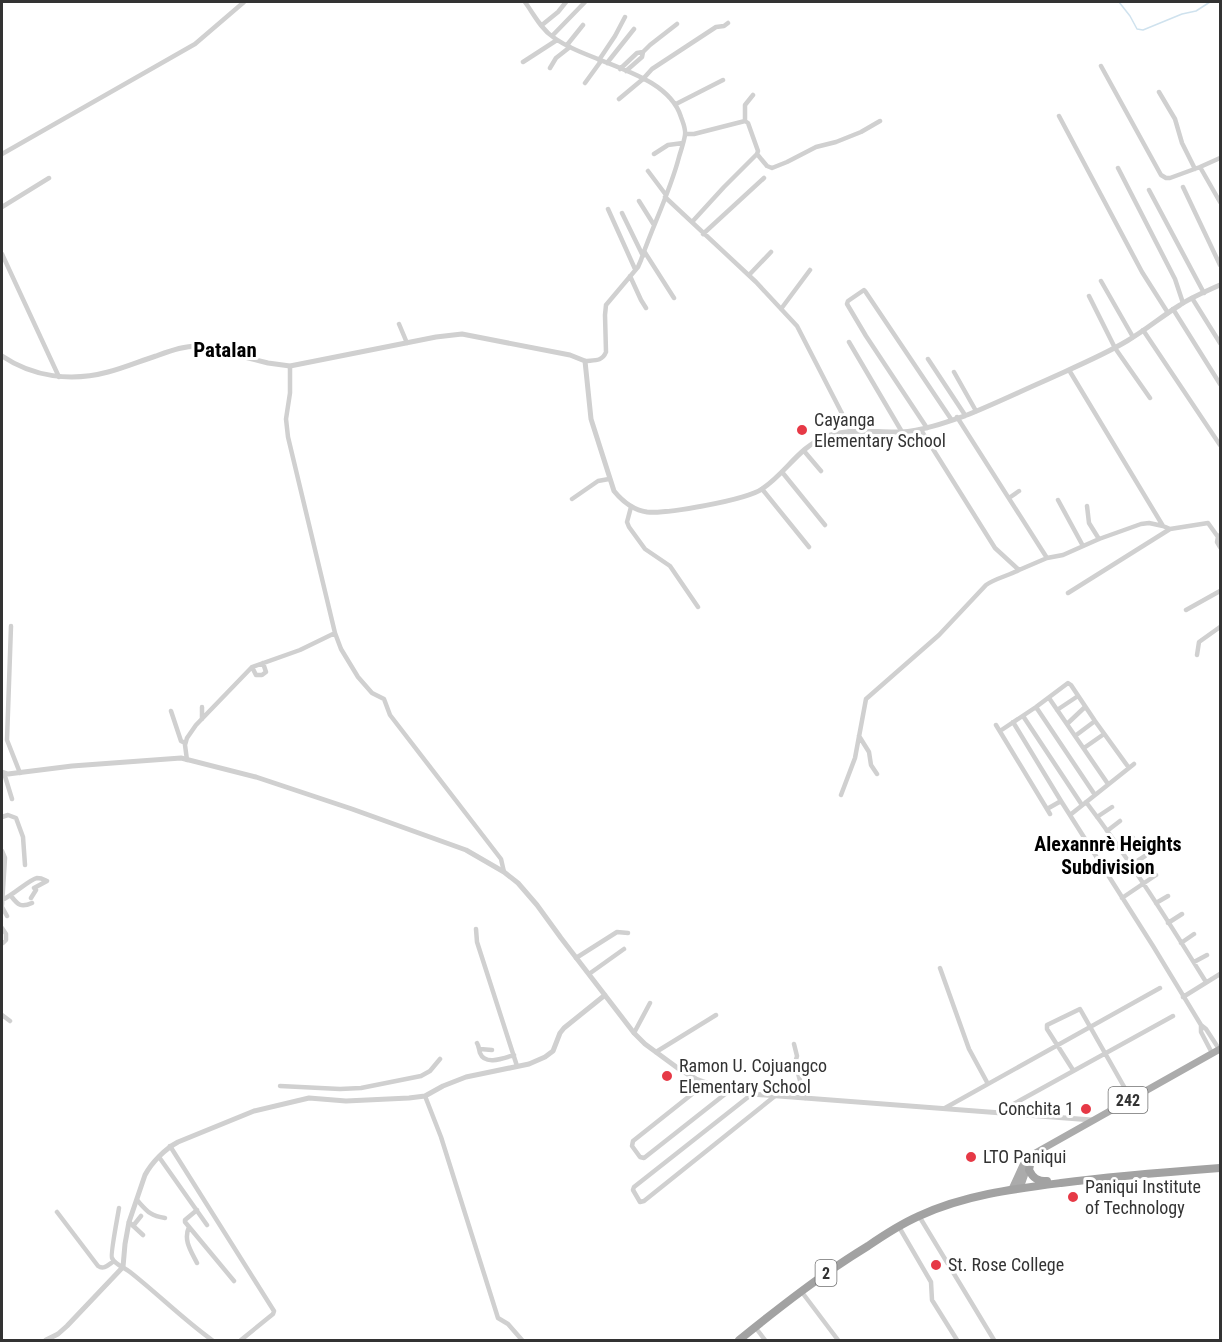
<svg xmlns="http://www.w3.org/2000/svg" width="1222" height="1342" viewBox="0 0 1222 1342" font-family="'Roboto Condensed',sans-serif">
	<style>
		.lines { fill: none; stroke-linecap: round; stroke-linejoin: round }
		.stream { stroke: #cfe2ee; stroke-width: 1.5 }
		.minor { stroke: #d0d0d0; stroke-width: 4.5 }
		.tertiary { stroke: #d0d0d0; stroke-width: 5 }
		.primary { stroke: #ababab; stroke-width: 7 }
		.trunk { stroke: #a2a2a2; stroke-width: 8 }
		.poi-dot { fill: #e63946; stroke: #fff; stroke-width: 2 }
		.labels { text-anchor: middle; stroke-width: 6; stroke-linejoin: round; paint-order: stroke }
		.shield { fill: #fff; stroke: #707070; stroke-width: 1.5 }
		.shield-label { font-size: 16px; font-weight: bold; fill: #333 }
		.poi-label { font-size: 18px; fill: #333; stroke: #fff; text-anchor: start }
		.neighbourhood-label { font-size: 20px; font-weight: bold; fill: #000; stroke: #fff }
		.quarter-label { font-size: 21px; font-weight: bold; fill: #000; stroke: #fff }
	</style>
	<rect width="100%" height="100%" fill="#fff"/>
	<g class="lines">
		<!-- stream -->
		<path class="stream" d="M1119,2l11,14 7,13 6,1 39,-16 14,-3 14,-9"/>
		<!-- minor -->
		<path class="minor" d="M525,2c8,11 16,27 28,35 36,27 114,34 128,80 2,6 5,12 4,18 -1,7 -4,15 -6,22 -9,35 -26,68 -38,103l-3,7 -32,38 -1,10 1,37c-4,10 -12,8 -21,9
			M542,25l16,-13 8,-10
			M552,36l33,-34
			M567,45l16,-20
			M599,60l16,-24 10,-19
			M523,62l34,-22
			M607,63l27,-34
			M1101,66l60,109 5,3h4l30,-11 20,35
			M550,68l6,-10 14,-11
			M620,69l17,-16 6,-1
			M626,71l16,-14 1,-5 7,-7 27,-21
			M585,83l16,-22
			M1159,92l16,27 7,24 13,26
			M619,99l24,-20 9,-10 64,-42 8,-1 4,-3
			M676,104l47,-24
			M1059,116l83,156 26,41
			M745,121v-16l8,-10
			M685,134h9l51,-13 3,2 10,28 -1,3 -33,33 -32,35
			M2,154l193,-110 49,-42
			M654,154l14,-9 15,-2
			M757,154l10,12 5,2 15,-6 29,-15 20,-5 25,-10 19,-11
			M1200,167l20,-9
			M1118,168l57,111 8,24
			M648,171l18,24
			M1183,187l37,78
			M1149,190l55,103
			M665,197l91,85 41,44 54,105
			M639,201l15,24
			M2,207l47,-29
			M608,209l27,60
			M622,213l21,43
			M703,234l61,-56
			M644,251l30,47
			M2,254l57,123
			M749,275l22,-23
			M630,276l11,24 5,8
			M1101,281l32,56
			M1089,296l26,52 35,50
			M1192,298l28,45
			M781,309l29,-39
			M1173,309l47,75
			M399,324l8,19
			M1143,330l77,115
			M849,342l53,90
			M928,359l37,56
			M1069,370l94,156
			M954,372l22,39
			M957,417l90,141
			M927,428l-61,-92 -19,-32 1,-3 16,-11 1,1 86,128
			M804,451l17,20
			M782,472l43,53
			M762,489l47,58
			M1009,498l10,-7
			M572,499l26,-18 11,-2
			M1058,500l25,46
			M1087,506l2,17 10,16
			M631,507l-4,15 2,5 16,22 25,17 28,41
			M1218,537l-1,5 3,5
			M1019,570l28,-12 16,-3 36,-16 42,-15 8,-1 14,3 7,3 38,-6 10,14 2,-2
			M1068,593l102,-64
			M1186,610l34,-19
			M11,626l-4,114 13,33
			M335,633l6,16 17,28 14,16 12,6 6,16 111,144 3,13
			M1197,655l2,-13 21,-15
			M252,667l4,8h6l4,-3 -3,-9
			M1049,698l59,86
			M202,707v12
			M1036,707l59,88
			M1057,710l21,-14
			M171,711l10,30 4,2
			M1023,716l59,89
			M1013,722l48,79 92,145 48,79 5,4 13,20
			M1067,724l18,-17
			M996,725l54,89
			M1000,731l36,-24 32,-24 3,2 24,36 34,47
			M859,736l10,16 2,13 6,9
			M1075,736l20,-15
			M1084,748l20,-14
			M187,760l-2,-15 2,-7 9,-13 56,-58 48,-17 35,-17 -47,-196 -2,-18 4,-26v-27
			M4,773l8,26
			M841,795l14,-37 11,-59 73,-64 47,-50c10,-7 22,-9 33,-15l-24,-22 -74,-118
			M1086,802c44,58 82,119 120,180
			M1047,809l14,-8
			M1070,815l64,-51
			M2,817l6,-2 8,3 7,19 2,28
			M1097,817l15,-10
			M1107,831l13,-10
			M1119,848l14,-10
			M2,851l3,7 -3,47
			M1131,865l14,-9
			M11,896c7,9 10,12 21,7
			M31,898l5,-8
			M1122,898l34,-23
			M2,900c10,-4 28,-21 35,-22 5,0 6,1 10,3l-13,7
			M1156,903l12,-7
			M2,907l5,9
			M1168,923l14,-9
			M2,928l4,6v6l-3,3
			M476,929l1,13 40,124
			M1181,943l13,-9
			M576,958l41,-26 11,1
			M1194,962l13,-7
			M940,968l29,81 19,35
			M589,974l35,-25
			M1183,997l37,-23
			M2,1015l8,6
			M1201,1025v7l11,21
			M634,1033l16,-30
			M477,1043c2,3 2,7 3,10 5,13 24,5 34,2
			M794,1044l3,12 -2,7 10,35
			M480,1049l12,1
			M656,1052l60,-37
			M1073,1070l-26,-41v-4l33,-16 51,90
			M706,1083l-73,58 -1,5 8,11 4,1 85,-67
			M280,1086l60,3 21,-1 60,-12 9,-5 10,-12
			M752,1094l-118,93 -1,3 7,12 4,-1 131,-105
			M425,1096l16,41 57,181 10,6 14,16
			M945,1108l215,-120
			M999,1112l174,-96
			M170,1146l104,165 -1,3 -32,26
			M159,1157l48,68
			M137,1200c10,11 13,16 28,18
			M119,1208c-1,7 -9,47 -7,50 2,6 13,10 18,14 28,22 54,48 82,68
			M197,1210l-12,10v2l49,59
			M57,1212l41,54c6,4 10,-1 16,-5
			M919,1216l75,124
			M129,1222l14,13
			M133,1226l8,-10
			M189,1227c-6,13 2,24 8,36
			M899,1227l32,55 1,18 25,40
			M801,1291l37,49
			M755,1327l10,13"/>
		<!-- tertiary -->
		<path class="tertiary" d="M2,356c31,21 69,26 106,16 16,-4 32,-11 48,-16 14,-5 30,-11 44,-10l68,17 22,3 146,-29 26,-3 108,21 15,6 6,58 23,72c9,11 19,19 33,21 20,2 99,-12 115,-23 23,-15 37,-42 63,-52 24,-10 51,-4 76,-5 21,-1 46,-10 66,-17 25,-10 50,-22 75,-33 28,-13 58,-25 85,-41 19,-11 35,-25 53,-36 12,-8 27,-14 40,-20
			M2,772l6,2 64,-8 109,-8 75,19 96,32 114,41 38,22 14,11 19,22 24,33 73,95 11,11 34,25 17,10 33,12 23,3 340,26
			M46,1340l12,-6 9,-8 56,-59 2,-23 4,-22 16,-47c7,-13 20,-26 33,-33l76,-31 55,-13 37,3 63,-3 16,-2 18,-10 23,-9 63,-13 16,-7 8,-6 7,-18 4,-5 41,-33"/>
		<!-- primary -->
		<path class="primary" d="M1020,1188l9,-26
			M1012,1189l11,-24 7,-9 190,-107"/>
		<!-- trunk -->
		<path class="trunk" d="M1031,1160l-2,10c4,8 8,11 18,11
			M739,1340c41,-33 83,-66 129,-94 16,-11 33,-22 51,-30 45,-21 94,-27 142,-33 53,-7 106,-11 159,-15"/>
	</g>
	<!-- markers -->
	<g class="poi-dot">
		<circle cx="802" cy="430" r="6"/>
		<circle cx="667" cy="1076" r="6"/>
		<circle cx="1086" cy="1109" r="6"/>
		<circle cx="971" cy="1157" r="6"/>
		<circle cx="1073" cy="1197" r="6"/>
		<circle cx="936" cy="1265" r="6"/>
	</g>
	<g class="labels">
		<!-- shield labels -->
		<g class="shield">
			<rect x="1108.5" y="1087" width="39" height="26" rx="4.5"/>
			<rect x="815.5" y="1260" width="21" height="26" rx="4.5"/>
		</g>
		<g class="shield-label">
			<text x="1128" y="1106">242</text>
			<text x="826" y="1279">2</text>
		</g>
		<!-- poi labels -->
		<g class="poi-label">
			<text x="814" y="426">Cayanga<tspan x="814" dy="21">Elementary School</tspan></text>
			<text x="679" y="1072">Ramon U. Cojuangco<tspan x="679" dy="21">Elementary School</tspan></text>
			<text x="1074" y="1115" text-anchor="end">Conchita 1</text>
			<text x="983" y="1163">LTO Paniqui</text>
			<text x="1085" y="1193">Paniqui Institute<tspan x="1085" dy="21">of Technology</tspan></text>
			<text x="948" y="1271">St. Rose College</text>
		</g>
		<!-- neighbourhood labels -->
		<g class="neighbourhood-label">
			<text x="1108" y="851">Alexannrè Heights<tspan x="1108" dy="23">Subdivision</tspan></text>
		</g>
		<!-- quarter labels -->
		<g class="quarter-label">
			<text x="225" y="357">Patalan</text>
		</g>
	</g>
	<!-- border -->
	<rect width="1222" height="1342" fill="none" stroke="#333333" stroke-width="6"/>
</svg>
